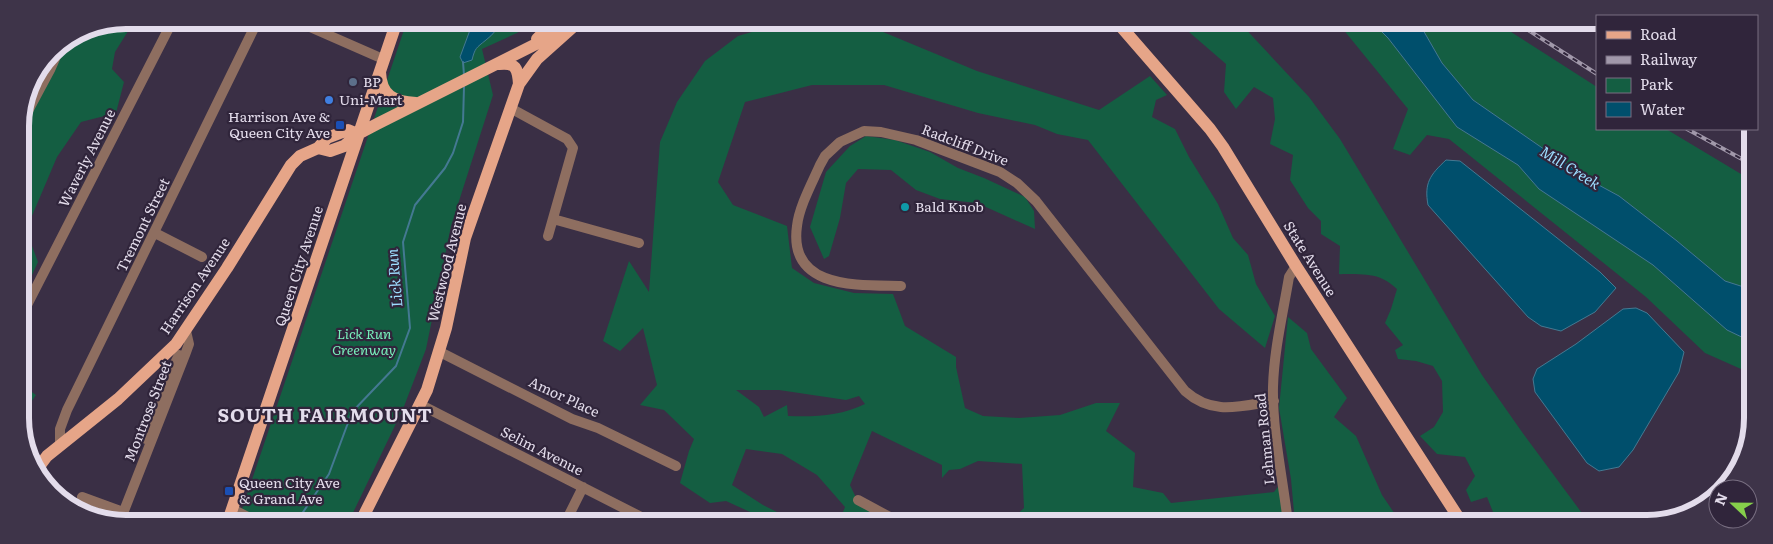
<svg xmlns="http://www.w3.org/2000/svg" width="1773" height="544" viewBox="0 0 1773 544" font-family="Literata,serif">
	<style>
		.green { fill: #145e42; fill-rule: evenodd }
		.water { fill: #004f6c; stroke: #447992 }
		.lines { fill: none; stroke-linecap: round; stroke-linejoin: round }
		.stream { stroke: #447992; stroke-width: 2 }
		.minor { stroke: #8e6e60; stroke-width: 10 }
		.major { stroke: #e6a588; stroke-width: 12 }
		.rail-casing { stroke: #a198aa; stroke-width: 4 }
		.rail { stroke: #30253b; stroke-width: 2; stroke-dasharray: 5.5; stroke-linecap: butt }
		.service-dot { fill: #5c6f8a; stroke: #30253b; stroke-width: 2 }
		.shop-dot { fill: #3f7fe0; stroke: #30253b; stroke-width: 2 }
		.transit-dot { fill: #1a4fb4; stroke: #30253b; stroke-width: 2 }
		.culture-dot { fill: #0f9aa8; stroke: #30253b; stroke-width: 2 }
		.labels { text-anchor: middle; stroke-width: 4.5; stroke-linejoin: round; paint-order: stroke }
		.poi-label { font-size: 14px; fill: #e3dceb; stroke: #30253b; text-anchor: start }
		.street-label { font-size: 14px; fill: #e3dceb; stroke: #30253b }
		.park-label { font-size: 14px; font-style: italic; fill: #78f0bb; stroke: #30253b }
		.water-label { font-size: 15px; font-style: italic; fill: #9dddff; stroke: #30253b }
		.district-label { font-size: 19px; font-weight: bold; letter-spacing: 1px; fill: #e3dceb; stroke: #30253b }
		.rim { fill: none; stroke: #e3dceb; stroke-width: 6 }
	</style>
	<rect width="100%" height="100%" fill="#3a2f45"/>
	<!-- green -->
	<path class="green" d="M126,20h9l-20,32 -3,17 12,13 -8,31 -35,9 -24,35 -31,73 12,32 -17,37 -1,-180 8,-34 23,-34 35,-23z
		M407,21h127l-17,12 -35,16 11,46 -42,131 -25,123 -23,60 -54,112h-111z
		M772,21l87,1 118,49 122,39 51,-34 17,19 -11,5 -4,17 23,12 14,28 29,47 15,34 15,17 8,29 19,32 -10,32 -46,-39 -131,-169 -31,-6 -22,-9 -57,-12 -94,-28h-72l-67,17 -27,80 15,23 54,21 5,42 22,15 40,10 39,1 12,32 51,31v10l9,41 18,8 36,2 41,-3 36,-12h24l-14,28 29,22 -2,34 30,6 8,10 103,-11 9,-12 5,43 -279,-1 15,-14 -2,-44 -44,-3 -18,8 -11,1 -7,8v-13l-70,-34 -22,54 9,19 32,18h-52l6,-15 -28,-32 -35,-21 -36,-5 -14,36 31,20 26,13 -5,4h-12l-46,-21 -16,2 -30,-20 9,-32 5,-12 -30,-29 -24,-5 17,-20 -14,-57 -23,23 -17,-10 26,-80 20,31 11,-150 17,-40 28,-41 33,-25 28,-8zM736,390h43l67,10 13,-4 6,8c-24,12 -50,13 -77,12l-1,-11 -23,12 -5,-10z
		M1191,22l49,1 69,74 31,42 142,236 40,57 68,92 -77,-1 -3,-4 -6,4h-16l7,-6 -8,-20 -16,5 -5,-12 9,-14 -10,-19 -28,-3 -17,-18 14,-9 9,-15 -1,-31 -9,-15 -17,-5 -18,-2 -3,-9 8,-5 -18,-22 6,-14 6,-20c-19,-18 -34,-14 -58,-15l1,-28 -19,-12v-13l-13,-13 -18,-28 3,-25 -23,-11 5,-25 -2,-21 -19,-11 -18,22 -12,-17 2,-28 -37,-32z
		M1338,23h35l15,15 69,89 61,38 21,24 114,76 74,65 23,11v32l-45,-20 -59,-56 -197,-158 -22,-4 -17,20 -17,-6 15,-40z
		M1419,23h78l100,64v42h69l85,51 -1,109 -25,-8 -48,-40 -58,-45 -24,-13 -44,-29 -78,-54 -31,-37z
		M866,136l29,4 35,12 28,16 26,10 41,19 9,14 1,18 -58,-26 -37,-4 -24,-9 -25,-20 -33,-1 -12,14 -6,35 -11,38 -5,3 -14,-32 16,-55 24,-26z
		M1288,317l19,16 4,16 36,49 -13,19 22,19 26,59 19,28h-106l-4,-44 -12,-71z
		M22,385l14,10 -14,20z"/>
	<!-- water -->
	<path class="water" d="M477,21h27c-6,6 -11,14 -18,19 -10,8 -11,8 -14,20l-9,3 -3,-6 10,-27z
		M1373,23h46l23,40 31,37 78,54 44,29 24,13 58,45 48,40 25,8v52l-23,-11 -74,-65 -114,-76 -21,-24 -61,-38 -69,-89z
		M1446,160l14,1 140,111 16,16 -21,24 -34,19 -20,-5 -13,-9 -100,-112c-4,-22 2,-30 18,-45z
		M1636,308l11,5 37,39 -5,20 -46,78 -14,17 -20,4 -12,-8 -52,-71 -2,-13 4,-10 39,-25 47,-35z"/>
	<g class="lines">
		<!-- stream -->
		<path class="stream" d="M463,62l1,13
			M297,521l32,-47 23,-62 44,-46 14,-38 -7,-86 12,-37 30,-37 8,-15 10,-31 1,-35"/>
		<!-- minor -->
		<path class="minor" d="M294,20l89,39
			M510,108l57,31 6,9 -25,88
			M20,126l30,-56 11,-25
			M553,219l86,24
			M155,233l47,24
			M901,286c-42,-1 -113,4 -104,-60 2,-19 15,-43 23,-61l5,-9 15,-14 24,-11 17,1 35,8 84,32 17,11 19,18 149,190c28,25 55,15 89,10
			M21,313l4,-4 148,-289
			M440,352l132,67 26,9 78,38
			M421,405l230,117
			M146,439l19,-55 14,-29
			M60,445v-16l7,-19 191,-390
			M82,497l41,15
			M858,500l41,22
			M232,509l24,12
			M120,521l65,-166 4,-11 -3,-13
			M566,521l17,-34
			M1288,523c-5,-43 -16,-93 -15,-136 1,-37 10,-74 16,-110l7,-11"/>
		<!-- major -->
		<path class="major" d="M1117,22l93,107 13,18 73,119 166,257
			M537,39l18,-18
			M499,64c17,-2 19,5 20,20
			M380,72c1,24 14,30 36,31
			M318,148l12,3 14,-5 14,-12 19,-10 185,-93
			M38,468l9,-12 71,-57 58,-55 51,-76 64,-103 9,-9 18,-8 9,-10 21,-8 10,4
			M228,521l169,-500
			M361,521l66,-131 19,-62 19,-90 54,-154 18,-25 38,-34"/>
		<!-- rail casing -->
		<g class="rail-casing">
			<path id="rail" d="M1517,23l80,51
				M1687,129l64,35"/>
		</g>
		<!-- rail -->
		<use href="#rail" class="rail"/>
	</g>
	<!-- markers -->
	<circle class="service-dot" cx="353" cy="82" r="5"/>
	<circle class="shop-dot" cx="329" cy="100" r="5"/>
	<g class="transit-dot">
		<rect x="335" y="120" width="10" height="10" rx="2.5"/>
		<rect x="224" y="486" width="10" height="10" rx="2.5"/>
	</g>
	<circle class="culture-dot" cx="905" cy="207" r="5"/>
	<g class="labels">
		<!-- poi labels -->
		<g class="poi-label">
			<text x="363" y="87">BP</text>
			<text x="339" y="105">Uni-Mart</text>
			<text x="330" y="122" text-anchor="end">Harrison Ave &amp;<tspan x="330" dy="16">Queen City Ave</tspan></text>
			<text x="915" y="212">Bald Knob</text>
			<text x="239" y="488">Queen City Ave<tspan x="239" dy="16">&amp; Grand Ave</tspan></text>
		</g>
		<!-- street labels -->
		<g class="street-label">
			<text transform="translate(965 145) rotate(21)" y="5">Radcliff Drive</text>
			<text transform="translate(87 158) rotate(-63)" y="5">Waverly Avenue</text>
			<text transform="translate(143 225) rotate(-64)" y="5">Tremont Street</text>
			<text transform="translate(1310 259) rotate(58)" y="5">State Avenue</text>
			<text transform="translate(447 263) rotate(-76)" y="5">Westwood Avenue</text>
			<text transform="translate(299 266) rotate(-72)" y="5">Queen City Avenue</text>
			<text transform="translate(195 286) rotate(-56)" y="5">Harrison Avenue</text>
			<text transform="translate(564 397) rotate(25)" y="5">Amor Place</text>
			<text transform="translate(148 411) rotate(-69)" y="5">Montrose Street</text>
			<text transform="translate(1265 439) rotate(-96)" y="5">Lehman Road</text>
			<text transform="translate(542 451) rotate(27)" y="5">Selim Avenue</text>
		</g>
		<!-- park labels -->
		<g class="park-label">
			<text x="364" y="339">Lick Run<tspan x="364" dy="16">Greenway</tspan></text>
		</g>
		<!-- water labels -->
		<g class="water-label">
			<text transform="translate(1570 168) rotate(32)" y="5">Mill Creek</text>
			<text transform="translate(395 278) rotate(-95)" y="5">Lick Run</text>
		</g>
		<!-- district labels -->
		<g class="district-label">
			<text x="325" y="422">SOUTH FAIRMOUNT</text>
		</g>
	</g>
	<!-- crop -->
	<path d="M0 0H1773V544H0ZM126 29H1647A97 97 0 0 1 1744 126V418A97 97 0 0 1 1647 515H126A97 97 0 0 1 29 418V126A97 97 0 0 1 126 29Z" fill="#3e3449" fill-rule="evenodd"/>
	<path class="rim" d="M126 29H1647A97 97 0 0 1 1744 126V418A97 97 0 0 1 1647 515H126A97 97 0 0 1 29 418V126A97 97 0 0 1 126 29Z"/>
	<!-- legend -->
	<rect x="1596" y="15" width="162" height="115" fill="#30253b" stroke="#786e81"/>
	<rect x="1606" y="31" width="25" height="8" fill="#e6a588" stroke="#786e81"/>
	<text x="1640" y="40" font-size="15" fill="#e3dceb">Road</text>
	<rect x="1606" y="56" width="25" height="8" fill="#a198aa" stroke="#786e81"/>
	<text x="1640" y="65" font-size="15" fill="#e3dceb">Railway</text>
	<rect x="1606" y="78" width="25" height="15" fill="#145e42" stroke="#786e81"/>
	<text x="1640" y="90" font-size="15" fill="#e3dceb">Park</text>
	<rect x="1606" y="102" width="25" height="15" fill="#004f6c" stroke="#786e81"/>
	<text x="1640" y="115" font-size="15" fill="#e3dceb">Water</text>
	<!-- north arrow -->
	<g transform="translate(1733 504) rotate(292)"><circle r="24" fill="#30253b" stroke="#786e81"/>
	<path d="M0-4L9 19L0 12L-9 19Z" fill="#86cf4b"/>
	<text y="-8" font-size="14" font-weight="bold" text-anchor="middle" fill="#e3dceb">N</text>
	</g>
</svg>
